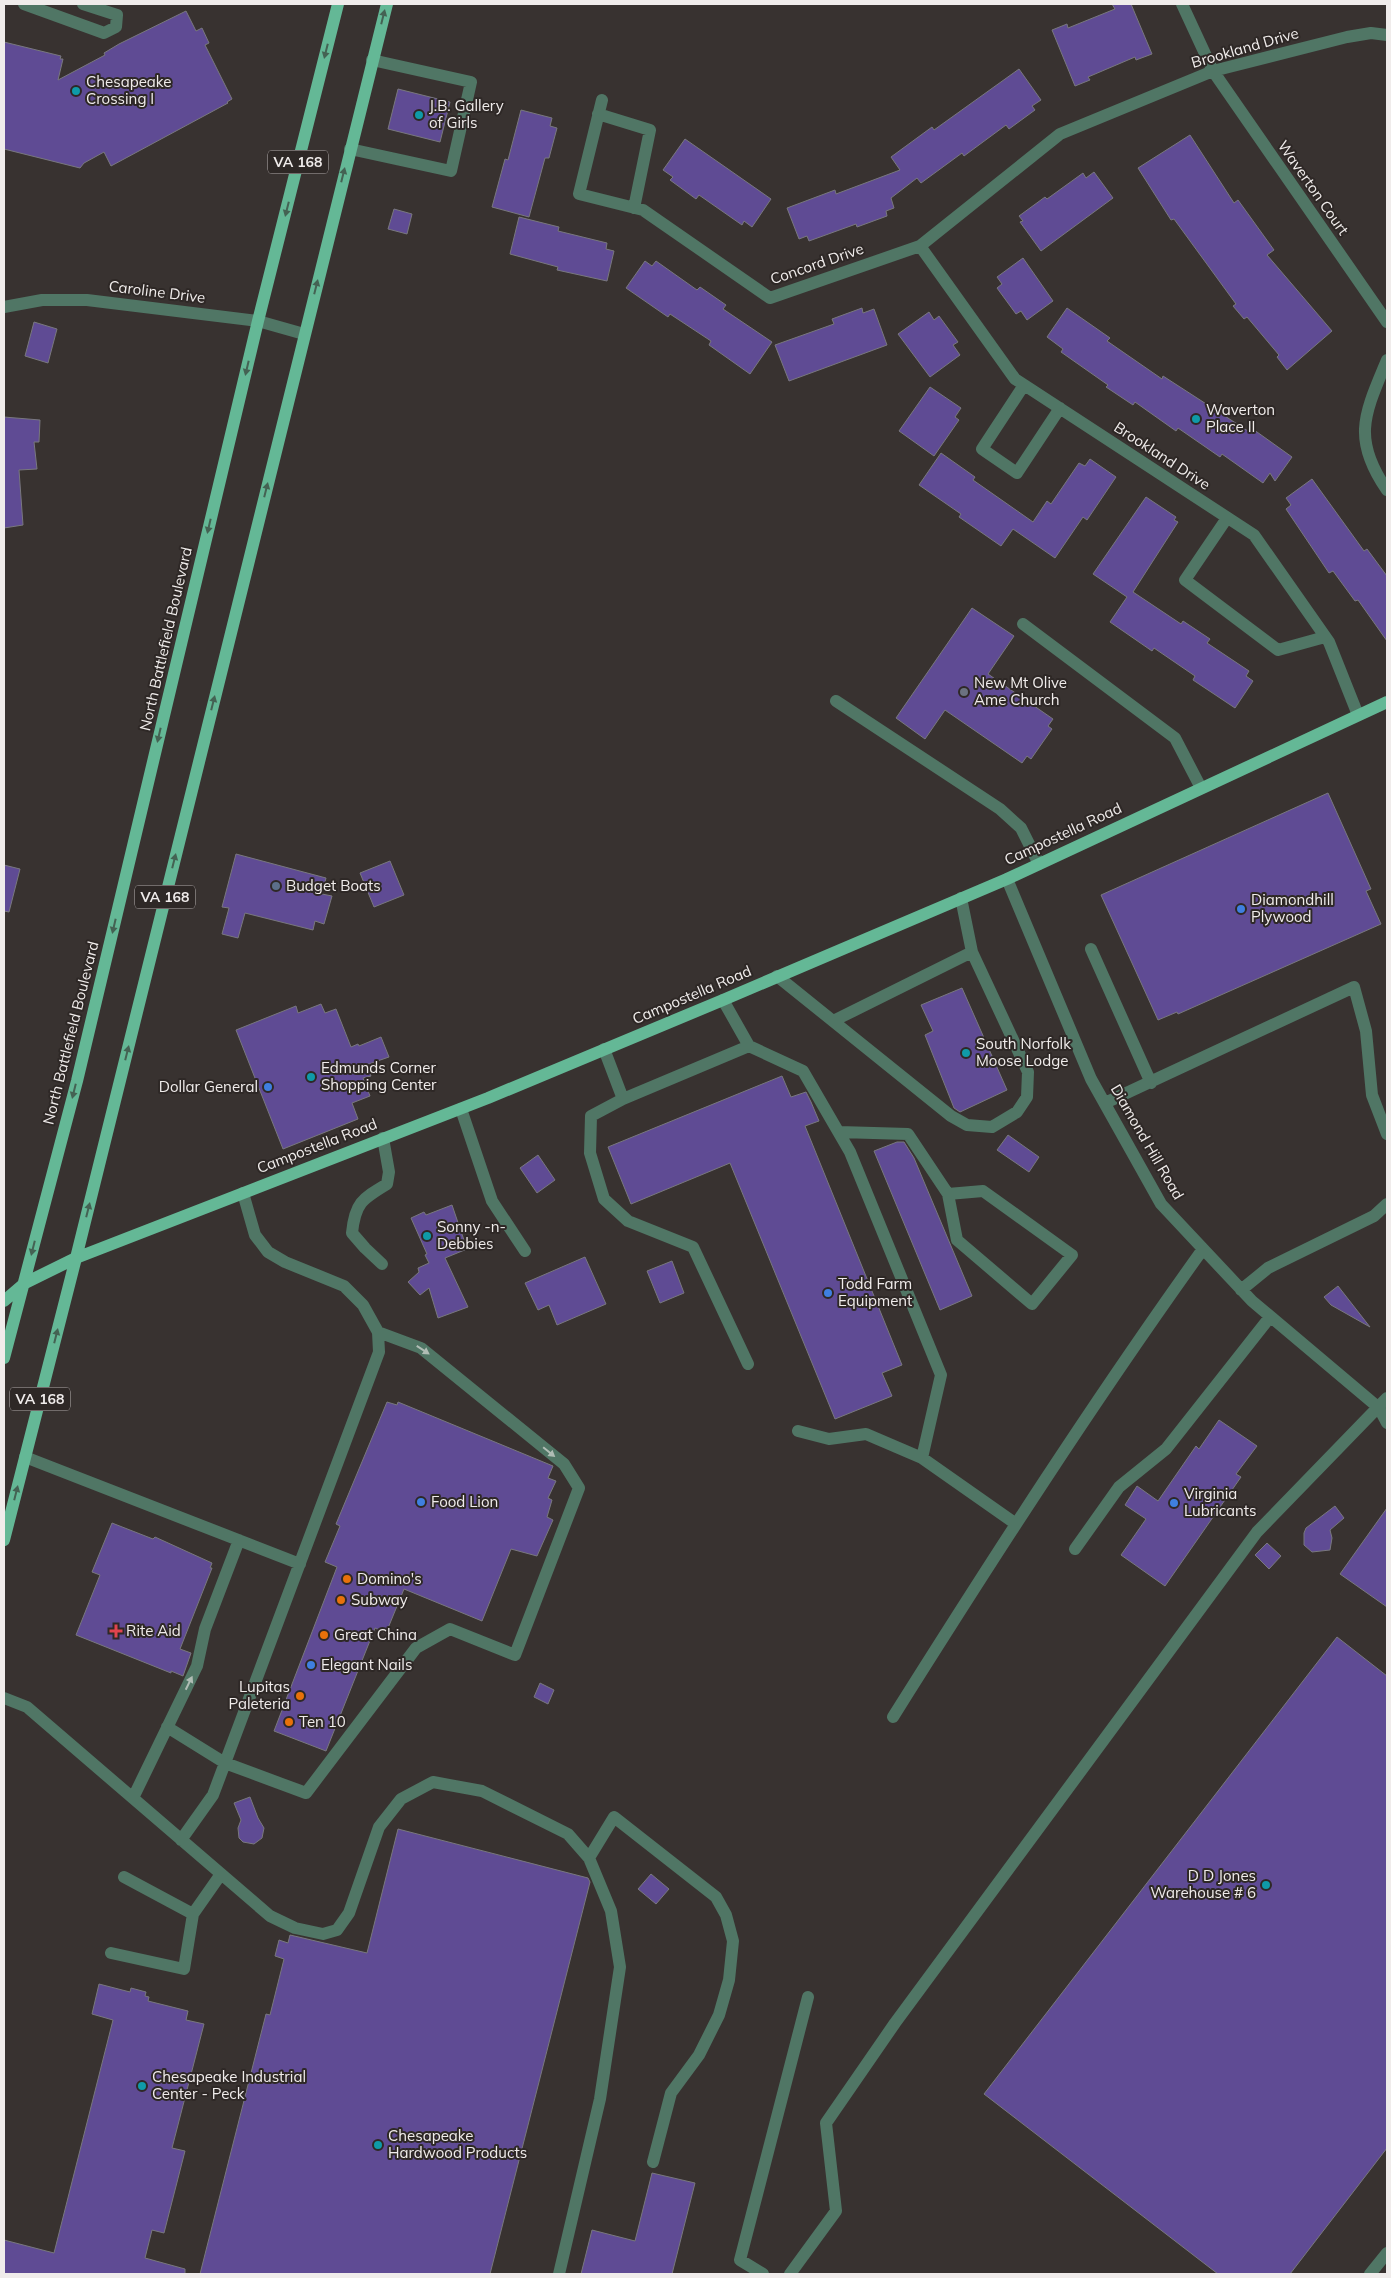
<svg xmlns="http://www.w3.org/2000/svg" width="1391" height="2278" viewBox="0 0 1391 2278" font-family="Mulish,sans-serif">
	<style>
		.building { fill: #5f4b94; stroke: #79787e }
		.lines { fill: none; stroke-linecap: round; stroke-linejoin: round }
		.minor { stroke: #507665; stroke-width: 12 }
		.major { stroke: #64b896; stroke-width: 12 }
		.oneway { fill: #446253 }
		.oneway2 { fill: #b0bdb5 }
		.culture-dot { fill: #0f9aa8; stroke: #2e2826; stroke-width: 2 }
		.worship-dot { fill: #6b7280; stroke: #2e2826; stroke-width: 2 }
		.service-dot { fill: #5c6f8a; stroke: #2e2826; stroke-width: 2 }
		.shop-dot { fill: #3f7fe0; stroke: #2e2826; stroke-width: 2 }
		.food-dot { fill: #e8710a; stroke: #2e2826; stroke-width: 2 }
		.health-dot { fill: #e0444e; stroke: #2e2826; stroke-width: 2 }
		.labels { text-anchor: middle; stroke-width: 4; stroke-linejoin: round; paint-order: stroke }
		.shield { fill: #2e2826; stroke: #b6b1b0; stroke-width: 1 }
		.shield-label { font-size: 14px; font-weight: bold; fill: #f0eceb }
		.street-label { font-size: 15px; fill: #f0eceb; stroke: #2e2826 }
		.poi-label { font-size: 15px; fill: #f0eceb; stroke: #2e2826; text-anchor: start }
	</style>
	<rect width="100%" height="100%" fill="#383230"/>
	<!-- building -->
	<path class="building" d="M1112,4h19l21,50 -16,6 -1,-3 -47,20 2,3 -15,6 -23,-56 15,-6 1,4 47,-19z
		M186,11l10,20 6,-3 7,15 -4,2 27,54 -5,3 1,1 -117,63 -7,-14 -20,11 -4,5 -76,-19v-107l57,14 -1,3h3l-5,21 47,-25 -1,-2 15,-9z
		M1019,69l22,31 -9,6 3,4 -26,19 -3,-4 -42,31 -2,-3 -41,30 -4,-5 -26,20 3,10 -8,3 1,5 -30,11 -1,-3 -47,17 -2,-5 -8,3 -12,-31 48,-18 1,4 64,-24 -9,-13 41,-30 2,3z
		M398,89l52,13 -10,40 -52,-13z
		M521,110l31,8 -2,8 7,2 -8,30h-4l-16,59 -37,-10 13,-48 3,1z
		M1190,135l44,68 4,-3 36,50 -7,5 65,76 -45,39 -10,-13 2,-2 -32,-38 -3,2 -11,-13 3,-2 -62,-85 -3,1 -33,-52z
		M685,139l86,60 -19,28 -8,-6 -2,4 -43,-30 -3,4 -26,-19 3,-3 -10,-7z
		M1094,172l19,26 -72,53 -21,-29 3,-1 -4,-5 26,-19 2,2 36,-26 3,5z
		M394,209l18,5 -5,20 -19,-5z
		M519,217l40,10 -1,4 49,12 -1,6 8,2 -7,30 -50,-11 1,-3 -48,-13z
		M1023,258l30,43 -26,19 -6,-9 -5,3 -19,-26 5,-4 -5,-7z
		M645,261l7,5 4,-5 41,29 3,-3 26,18 -3,4 49,33 -22,32 -41,-29 2,-4 -41,-27 -2,3 -42,-29z
		M862,308l1,5 11,-4 13,36 -98,36 -14,-36 59,-21 -2,-5z
		M1067,308l43,30 -3,3 55,38 1,-3 85,55 2,-4 42,30 -17,24 -5,-8 -7,10 -41,-29 -2,3 -42,-29 -2,3 -41,-29 -2,3 -27,-18 2,-2 -47,-33 2,-3 -16,-12z
		M929,312l5,8 5,-4 19,26 -5,3 7,10 -30,22 -32,-43z
		M34,322l23,7 -9,34 -23,-7z
		M930,387l31,21 -6,9 4,3 -25,36 -35,-25z
		M4,417l36,3 -1,22h-5l3,27 -18,1 4,55 -19,3z
		M941,453l34,24 -2,3 60,42 14,-21 4,3 28,-41 6,3 5,-7 26,18 -29,43 -4,-3 -28,41 -42,-29 -12,17 -42,-29 2,-3 -42,-29z
		M1312,479l52,72 3,-2 20,27v65l-29,-41 -3,1 -22,-30 -4,2 -43,-64 5,-4 -5,-7z
		M1146,497l30,20 -2,3 4,2 -45,70 48,32 2,-3 27,18 -3,4 42,28 -3,5 7,5 -18,27 -42,-28 2,-4 -41,-28 -2,3 -42,-29 17,-25 -34,-23z
		M972,608l42,28 -26,38 65,45 -5,7 4,3 -21,30 -4,-3 -5,7 -77,-53 -20,29 -29,-21z
		M1328,793l43,96 -5,2 15,33 -203,90 -1,-2 -19,8 -57,-125z
		M236,854l90,24 -4,16 10,2 -8,28 -9,-3 -2,9 -68,-17 -7,25 -16,-4 7,-26 -7,-1z
		M390,861l14,34 -30,12 -14,-34z
		M4,865l16,4 -11,43 -5,-1z
		M962,988l45,102 -47,22 -6,-4 -29,-73 8,-4 -12,-26z
		M321,1004l4,9 11,-4 15,38 7,-3 1,2 22,-9 8,20 -23,8 5,11 -8,2 7,18 -18,7 6,16 -75,30 -47,-119 60,-24 2,7z
		M782,1076l9,21 15,-5 5,10 8,19 -14,5 97,239 -20,8 10,23 -57,23 -105,-256 -99,41 -23,-57z
		M1008,1135l31,22 -10,15 -32,-22z
		M897,1142h7l10,16 58,138 -32,14 -66,-159z
		M538,1155l17,25 -18,13 -17,-25z
		M452,1205l15,44 -22,9 23,49 -30,11 -9,-30 -9,7 -12,-13 11,-10 -1,-4 11,-5 -4,-8 2,-1 -16,-36 13,-6 2,3z
		M585,1257l21,47 -49,21 -8,-20 -11,5 -13,-27z
		M672,1261l12,32 -24,10 -13,-32z
		M1338,1286l32,41 -39,-22 -7,-8z
		M387,1402l10,3 1,-3 155,64 -5,12 8,3 -8,17 4,2 -5,17 6,3 -16,36 -26,-7 -29,72 -78,-32 -18,44 -11,-5 -49,123 -52,-20 63,-164 -12,-5 15,-36 -4,-2z
		M1219,1420l38,26 -21,28 5,3 -76,109 -44,-31 25,-36 -21,-14 12,-19 21,15 38,-55 3,3z
		M1335,1506l9,12 -14,12 2,8 -2,12 -18,2 -8,-7v-12l2,-5z
		M1387,1508v99l-47,-33z
		M112,1523l41,16 2,-2 57,26 -2,5h2l-32,81 11,4 -8,23 -12,-5v2l-95,-38 24,-60 -8,-3z
		M1267,1543l14,13 -12,13 -14,-14z
		M1337,1637l50,39v472l-97,126h-72l-234,-180z
		M540,1683l14,7 -6,14 -14,-7z
		M250,1797l8,21 6,10 -2,10 -8,6 -11,-2 -4,-4 -1,-10 3,-8 -7,-17z
		M398,1829l190,49 2,4 -100,392h-290l66,-260 4,1 14,-56 -9,-3 4,-16 9,3 2,-8 77,18z
		M651,1874l18,15 -13,15 -18,-15z
		M99,1984l31,8 1,-4 15,4 -1,4 4,1 -1,4 40,10 -2,9 18,4 -32,124 13,3 -21,82 -12,-3 -7,28 40,11v5h-181v-34l50,13 59,-233 -21,-6z
		M652,2173l43,10 -23,91h-91l11,-44 43,11z"/>
	<g class="lines">
		<!-- minor -->
		<path class="minor" d="M24,4l80,29 12,-6 1,-12 -34,-11
			M1182,4l31,67 174,251
			M602,100l-23,94 64,16 127,88 150,-52 140,-112 153,-63 134,-34 24,-4 16,2
			M598,114l52,16 -16,78
			M350,149l101,22 20,-89 -99,-22
			M920,246l95,133 239,156 75,107 29,73
			M4,307l38,-7h45l171,21 46,13
			M1387,360c-22,53 -36,78 0,130
			M1024,385l-42,64 35,24 43,-65
			M1227,518l-42,62 93,70 47,-13
			M1023,624l152,114 26,50
			M836,701l164,108 21,19 18,36
			M1007,879l84,200 70,125 91,97 127,107 8,15
			M1091,949l60,134
			M777,976l174,140 16,9 25,2 25,-15 10,-15 1,-25 -56,-120 -11,-54
			M723,1000l26,46 54,25 47,81 91,223 -19,83
			M833,1021l139,-69
			M604,1049l19,50 -32,17 -1,37 14,46 24,22 65,26 55,117
			M623,1099l126,-53
			M1105,1103l249,-116 12,44 6,64 15,39
			M461,1109l31,92 33,50
			M839,1132l69,2 40,60 9,46 75,64 40,-49 -89,-64 -35,3
			M382,1264l-17,-16 -13,-15c3,-30 10,-34 35,-49l2,-12 -6,-34
			M1241,1290l27,-22 106,-52 13,-12
			M798,1431l31,8 37,-5 56,24 94,66
			M25,1457l275,107
			M1075,1549l44,-62 47,-38 104,-132
			M4,1698l23,9 243,209 25,12 28,6 14,-4 12,-17 30,-86 22,-28 32,-17 49,9 86,43 21,24 22,53 9,56 -20,132 -41,175
			M893,1717c100,-159 201,-316 310,-468
			M167,1727l58,36 81,30 110,-145 34,-19 65,26 64,-167 -15,-24 -143,-116 -43,-16
			M133,1798l64,-132 8,-37 34,-89
			M181,1840l32,-45 166,-443 -1,-20 -15,-27 -19,-19 -59,-24 -17,-10 -13,-17 -12,-42
			M589,1858l25,-41 102,80 10,18 7,26 -4,39 -10,35 -20,40 -28,38 -18,69
			M124,1877l69,37
			M111,1953l73,16 9,-55 28,-40
			M763,2274l-23,-14 68,-263
			M790,2274l46,-63 -10,-88 69,-100 362,-491 130,-134
			M1370,2274l17,-21"/>
		<!-- major -->
		<path class="major" d="M4,1301l21,-18 51,-25 412,-160 235,-98 284,-121 380,-177
			M4,1358l73,-277 181,-760 80,-317
			M4,1540l72,-282 311,-1254"/>
	</g>
	<!-- one-way arrows -->
	<defs><path id="oneway-solid" d="M-6-.8H1V-3.2L6.5 0L1 3.2V.8H-6Z" transform="scale(1.25)"/></defs>
	<g class="oneway">
		<use href="#oneway-solid" transform="translate(383 17) rotate(-76)"/>
		<use href="#oneway-solid" transform="translate(326 51) rotate(104)"/>
		<use href="#oneway-solid" transform="translate(343 175) rotate(-76)"/>
		<use href="#oneway-solid" transform="translate(287 209) rotate(104)"/>
		<use href="#oneway-solid" transform="translate(316 287) rotate(-76)"/>
		<use href="#oneway-solid" transform="translate(247 368) rotate(103)"/>
		<use href="#oneway-solid" transform="translate(266 490) rotate(-76)"/>
		<use href="#oneway-solid" transform="translate(209 526) rotate(103)"/>
		<use href="#oneway-solid" transform="translate(213 703) rotate(-76)"/>
		<use href="#oneway-solid" transform="translate(159 735) rotate(103)"/>
		<use href="#oneway-solid" transform="translate(174 861) rotate(-76)"/>
		<use href="#oneway-solid" transform="translate(114 926) rotate(103)"/>
		<use href="#oneway-solid" transform="translate(127 1053) rotate(-76)"/>
		<use href="#oneway-solid" transform="translate(74 1091) rotate(104)"/>
		<use href="#oneway-solid" transform="translate(88 1210) rotate(-76)"/>
		<use href="#oneway-solid" transform="translate(33 1248) rotate(104)"/>
		<use href="#oneway-solid" transform="translate(56 1336) rotate(-76)"/>
		<use href="#oneway-solid" transform="translate(16 1493) rotate(-76)"/>
	</g>
	<g class="oneway2">
		<use href="#oneway-solid" transform="translate(423 1350) rotate(33)"/>
		<use href="#oneway-solid" transform="translate(549 1452) rotate(39)"/>
		<use href="#oneway-solid" transform="translate(189 1683) rotate(-64)"/>
	</g>
	<!-- markers -->
	<g class="culture-dot">
		<circle cx="76" cy="91" r="5"/>
		<circle cx="419" cy="115" r="5"/>
		<circle cx="1196" cy="419" r="5"/>
		<circle cx="966" cy="1053" r="5"/>
		<circle cx="311" cy="1077" r="5"/>
		<circle cx="427" cy="1236" r="5"/>
		<circle cx="1266" cy="1885" r="5"/>
		<circle cx="142" cy="2086" r="5"/>
		<circle cx="378" cy="2145" r="5"/>
	</g>
	<circle class="worship-dot" cx="964" cy="692" r="5"/>
	<circle class="service-dot" cx="276" cy="886" r="5"/>
	<g class="shop-dot">
		<circle cx="1241" cy="909" r="5"/>
		<circle cx="268" cy="1087" r="5"/>
		<circle cx="828" cy="1293" r="5"/>
		<circle cx="421" cy="1502" r="5"/>
		<circle cx="1174" cy="1503" r="5"/>
		<circle cx="311" cy="1665" r="5"/>
	</g>
	<g class="food-dot">
		<circle cx="347" cy="1579" r="5"/>
		<circle cx="341" cy="1600" r="5"/>
		<circle cx="324" cy="1635" r="5"/>
		<circle cx="300" cy="1696" r="5"/>
		<circle cx="289" cy="1722" r="5"/>
	</g>
	<path class="health-dot" d="M113.5 1623.5h5v5h5v5h-5v5h-5v-5h-5v-5h5z"/>
	<g class="labels">
		<!-- shield labels -->
		<g class="shield">
			<rect x="268" y="150.5" width="60" height="23" rx="4"/>
			<rect x="135" y="885.5" width="60" height="23" rx="4"/>
			<rect x="10" y="1387.5" width="60" height="23" rx="4"/>
		</g>
		<g class="shield-label">
			<text x="298" y="167">VA 168</text>
			<text x="165" y="902">VA 168</text>
			<text x="40" y="1404">VA 168</text>
		</g>
		<!-- street labels -->
		<g class="street-label">
			<text transform="translate(1245 48) rotate(-16)" y="5">Brookland Drive</text>
			<text transform="translate(1313 188) rotate(55)" y="5">Waverton Court</text>
			<text transform="translate(817 264) rotate(-19)" y="5">Concord Drive</text>
			<text transform="translate(157 292) rotate(7)" y="5">Caroline Drive</text>
			<text transform="translate(1162 456) rotate(33)" y="5">Brookland Drive</text>
			<text transform="translate(166 639) rotate(-77)" y="5">North Battlefield Boulevard</text>
			<text transform="translate(1063 834) rotate(-25)" y="5">Campostella Road</text>
			<text transform="translate(692 995) rotate(-23)" y="5">Campostella Road</text>
			<text transform="translate(71 1033) rotate(-76)" y="5">North Battlefield Boulevard</text>
			<text transform="translate(1147 1142) rotate(60)" y="5">Diamond Hill Road</text>
			<text transform="translate(317 1146) rotate(-21)" y="5">Campostella Road</text>
		</g>
		<!-- poi labels -->
		<g class="poi-label">
			<text x="86" y="87">Chesapeake<tspan x="86" dy="17">Crossing I</tspan></text>
			<text x="429" y="111">J.B. Gallery<tspan x="429" dy="17">of Girls</tspan></text>
			<text x="1206" y="415">Waverton<tspan x="1206" dy="17">Place II</tspan></text>
			<text x="974" y="688">New Mt Olive<tspan x="974" dy="17">Ame Church</tspan></text>
			<text x="286" y="891">Budget Boats</text>
			<text x="1251" y="905">Diamondhill<tspan x="1251" dy="17">Plywood</tspan></text>
			<text x="976" y="1049">South Norfolk<tspan x="976" dy="17">Moose Lodge</tspan></text>
			<text x="321" y="1073">Edmunds Corner<tspan x="321" dy="17">Shopping Center</tspan></text>
			<text x="258" y="1092" text-anchor="end">Dollar General</text>
			<text x="437" y="1232">Sonny -n-<tspan x="437" dy="17">Debbies</tspan></text>
			<text x="838" y="1289">Todd Farm<tspan x="838" dy="17">Equipment</tspan></text>
			<text x="1184" y="1499">Virginia<tspan x="1184" dy="17">Lubricants</tspan></text>
			<text x="431" y="1507">Food Lion</text>
			<text x="357" y="1584">Domino's</text>
			<text x="351" y="1605">Subway</text>
			<text x="126" y="1636">Rite Aid</text>
			<text x="334" y="1640">Great China</text>
			<text x="321" y="1670">Elegant Nails</text>
			<text x="290" y="1692" text-anchor="end">Lupitas<tspan x="290" dy="17">Paleteria</tspan></text>
			<text x="299" y="1727">Ten 10</text>
			<text x="1256" y="1881" text-anchor="end">D D Jones<tspan x="1256" dy="17">Warehouse # 6</tspan></text>
			<text x="152" y="2082">Chesapeake Industrial<tspan x="152" dy="17">Center - Peck</tspan></text>
			<text x="388" y="2141">Chesapeake<tspan x="388" dy="17">Hardwood Products</tspan></text>
		</g>
	</g>
	<!-- border -->
	<rect width="1391" height="2278" fill="none" stroke="#f0eceb" stroke-width="10"/>
</svg>
